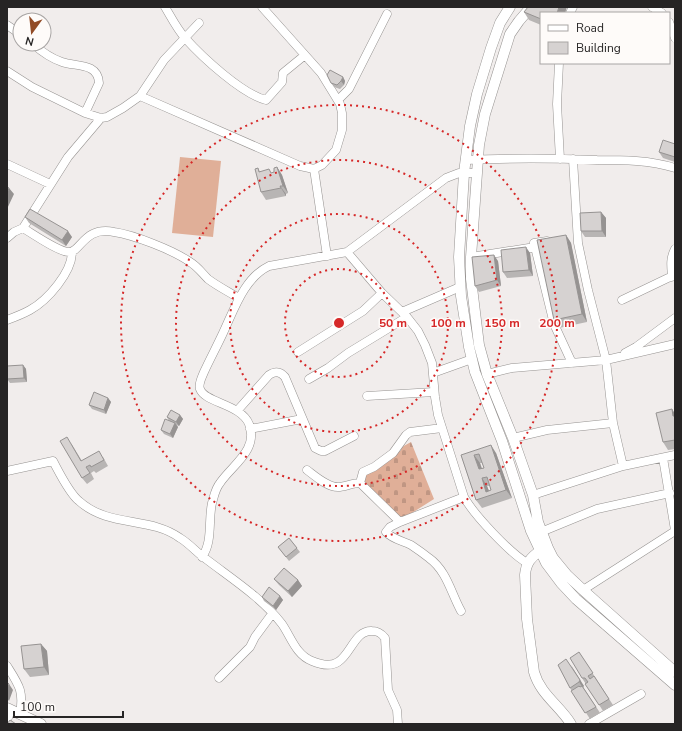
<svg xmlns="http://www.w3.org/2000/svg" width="682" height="731" viewBox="0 0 682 731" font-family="'Nunito Sans',sans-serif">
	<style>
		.grass { fill: #e0af98 }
		.cemetery { fill: url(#cemetery-stones) }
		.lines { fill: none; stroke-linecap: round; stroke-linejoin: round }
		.minor-casing { stroke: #969391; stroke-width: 9 }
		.major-casing { stroke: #969391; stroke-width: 11 }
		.minor { stroke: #fff; stroke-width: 8 }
		.major { stroke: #fff; stroke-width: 10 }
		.wall { fill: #b8b5b4; fill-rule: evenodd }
		.shaded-wall { fill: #969392 }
		.building { fill: #d6d2d1; stroke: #969392; fill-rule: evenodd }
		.ring { fill: none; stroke: #d62828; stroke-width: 2; stroke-dasharray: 2 4 }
		.centre { fill: #d62828; stroke: #fefbf9; stroke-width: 2 }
		.ring-label { font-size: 12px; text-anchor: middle; font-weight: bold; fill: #d62828; stroke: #fefbf9; stroke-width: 3; stroke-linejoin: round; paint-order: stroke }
	</style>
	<defs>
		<pattern id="cemetery-stones" width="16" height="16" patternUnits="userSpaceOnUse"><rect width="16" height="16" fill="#e0af98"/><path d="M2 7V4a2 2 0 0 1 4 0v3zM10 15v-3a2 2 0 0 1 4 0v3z" fill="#c09683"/></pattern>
	</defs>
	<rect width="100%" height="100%" fill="#f1edec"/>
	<!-- grass -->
	<path class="grass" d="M180,157l41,4 -8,76 -41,-4z"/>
	<!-- cemetery -->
	<path class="cemetery" d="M411,442l23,57 -30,19 -5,-2 -35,-34 1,-8 12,-4 24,-20 -1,-2z"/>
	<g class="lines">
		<!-- minor casing -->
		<g class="minor-casing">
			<path id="minor" d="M165,7c6,10 12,22 20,31 17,19 57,56 81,62l16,-18 1,-9 22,-18
				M652,7l10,6
				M570,13l3,-6
				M669,22l6,16
				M7,25l13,9
				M33,44c9,8 17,14 29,18 13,5 36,0 37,21l-14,30
				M559,63l-2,41 3,55
				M7,71l25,16 53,26 16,5 6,-1 16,-9 17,-12 24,-36 35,-37
				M140,96l160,70 14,3 8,-4 14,-15 6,-20v-17l-2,-9 -19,-31 -59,-66
				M338,100l11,-11 38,-75
				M573,159l5,84 10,47 18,70 7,63 10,43
				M465,160c44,-2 88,-2 132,0 26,0 53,0 78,8
				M7,164l43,20
				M314,169l13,87
				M23,228c10,6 36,24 46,24 12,0 15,-26 45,-20 20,3 59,18 76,30 7,4 12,11 18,17 9,7 21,13 31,19
				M7,238l7,-6 9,-4 45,-71 33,-39
				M547,241l-13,2 20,81 18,39
				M347,252l35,41 25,24 11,14 7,14 7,18 3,34 3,18 26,82c10,18 46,56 63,66
				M471,257l64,-10
				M672,276c-1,-10 -2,-18 3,-27
				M622,300l46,-22 7,-2
				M402,312l58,-25
				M7,320c8,-3 16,-6 23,-10 18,-10 42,-38 42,-58
				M298,352l65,-41 19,-18
				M625,353l11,-6 39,-29
				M433,373l39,-14
				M487,374l25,-6 94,-8 69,-16
				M309,379l19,-11 20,-15 59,-36
				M367,396l67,-4
				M237,411l32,-36c6,-4 11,-4 16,2l30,71 6,3h4l29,-15
				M250,429l52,-10
				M513,438l34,-8 66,-7
				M663,458l12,72
				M307,470c8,6 20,17 31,17 7,0 14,-4 22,-4l40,39
				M7,471l46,-10c6,11 16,32 26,40 30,27 71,15 101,37 10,6 17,15 26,21 26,20 56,39 76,65 9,13 14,31 30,37 7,3 18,6 26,1 13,-8 17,-32 34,-31 6,0 9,2 13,7l3,52 9,20 1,14
				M360,483l3,-11 11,-5 19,-14 13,-18 4,-3 32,-4
				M533,495l90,-29 52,-11
				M541,532l56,-23 73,-16
				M202,557c11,-15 6,-36 10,-54 2,-6 3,-14 8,-20 12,-18 39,-33 29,-59 -8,-20 -44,-21 -49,-35 -2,-5 2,-12 4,-17 6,-13 13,-26 19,-39 11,-23 21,-55 46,-67l78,-14 99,-74 13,-5h17
				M583,590l92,-59
				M461,611c-10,-18 -14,-40 -32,-53 -5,-4 -12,-9 -18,-13 -8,-4 -19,-6 -25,-13l4,-5 10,-5 64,-25
				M7,666c12,19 17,25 13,48
				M219,678l31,-31 5,-10 17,-23
				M7,720l4,-10
				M589,724l52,-30"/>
		</g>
		<!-- major casing -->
		<g class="major-casing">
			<path id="major" d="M510,7l-10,16 -9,25 -14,46 -7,32 -6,47 -5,84 2,39 8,51 6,25 27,69 29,90 15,32 15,20 15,16 99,86
				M531,7l-12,14 -9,13 -25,80 -6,31 -8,112v22l8,66 8,29 26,64 20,57 5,27 10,26 5,10 14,17 16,15 92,82
				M540,551c-9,6 -14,12 -15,24l2,44 7,53c6,22 26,34 37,52
				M7,708l34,16"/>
		</g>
		<!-- minor -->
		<use href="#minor" class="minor"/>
		<!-- major -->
		<use href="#major" class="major"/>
	</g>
	<!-- wall -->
	<path class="wall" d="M524,12l17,1v12l-12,-5z
		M343,77l2,4 -1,4 -4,4 -6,-2 -3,-4z
		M675,144v18l-12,-4 -4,-6z
		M277,167l5,8 6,18 -2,1v2l-20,4 -5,-8 -3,-24 2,4 12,1 2,-1z
		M601,212l5,6v19h-21l-4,-6z
		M25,217l47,20 -6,9 -37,-23z
		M566,235l5,8 16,79 -28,6 -5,-8z
		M530,253l3,23 -26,2 -4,-6z
		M498,261l3,25 -22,6 -4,-6z
		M23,365l3,4 1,13 -17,1 -3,-4z
		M108,398l3,4 -5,12 -14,-5 -3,-4z
		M672,409l3,5v35l-7,1 -5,-8z
		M180,415l3,4 -4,7 -3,-1 2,2 -5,11 -9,-4 -3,-4 8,-9 -2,-4z
		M71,443l11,18 21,-4 5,9 -12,7 -2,-2 -3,2 3,6 -7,5 -5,-6z
		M496,453l16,45 -30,10 -6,-8 -15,-45zM480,463h2l2,5h-2zM487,486h3l1,4 -2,1z
		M289,538l11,14 -11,9 -11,-14z
		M274,579l24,1 4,6 -10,11 -13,-12z
		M280,596l3,4 -7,10 -12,-9 -2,-4z
		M41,644l6,7 2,24 -19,2 -6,-8z
		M579,652l34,53 -10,6 -21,-33z
		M558,665l26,21 -1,1 17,26 -10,6 -20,-31z"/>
	<!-- shaded-wall -->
	<path class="shaded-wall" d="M559,7h8l-2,6h-8z
		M343,77l2,4 -1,4 -3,-4z
		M277,167l5,8 6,18 -5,-7z
		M280,186l6,8v2l-5,-8z
		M9,188l5,6 -7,15v-15z
		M601,212l5,6v19l-4,-6z
		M68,231l4,6 -6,9 -4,-6z
		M566,235l5,8 16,79 -5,-8z
		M526,247l4,6 3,23 -4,-6z
		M494,255l4,6 3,25 -4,-6z
		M23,365l3,4 1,13 -3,-4z
		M108,398l3,4 -5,12 -2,-4z
		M672,409l3,5v4l-2,-2z
		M180,415l3,4 -4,7 -3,-4z
		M175,423l3,4 -5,11 -3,-4z
		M491,445l5,8 16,45 -6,-8z
		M474,455l6,8 4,14 -5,-8z
		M482,478l5,8 4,10 -5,-4z
		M298,580l4,6 -10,11 -4,-6z
		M280,596l3,4 -7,10 -3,-4z
		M41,644l6,7 2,24 -5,-8z
		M571,665l13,21 -1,1 17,26 -21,-31z
		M9,684l4,6 -4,11 -2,-3v-9z"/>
	<!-- building -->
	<path class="building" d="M528,7h31l-2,6h-16v6l-17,-7z
		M330,70l13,7 -2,4 -4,4 -6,-2 -4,-8z
		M663,140l12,4v13l-16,-5z
		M277,167l6,19h-3l1,2 -20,4 -6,-23 3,-1 1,4 10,-3 2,4 3,-1v-4z
		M7,187l2,1 -2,6z
		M30,209l38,22 -6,9 -37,-23z
		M601,212l1,19h-21l-1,-18z
		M566,235l16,79 -28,6 -17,-80z
		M526,247l3,23 -26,2 -2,-22z
		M494,255l3,25 -22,6 -3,-29z
		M23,365l1,13 -17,1v-13z
		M94,392l14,6 -4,12 -15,-5z
		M672,409l1,7h2v24l-12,2 -7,-29z
		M171,410l9,5 -4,7 -9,-5z
		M165,419l10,4 -5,11 -9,-4z
		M67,437l14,24 18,-10 5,9 -13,7 -1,-2 -4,2 4,6 -8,5 -22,-37z
		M491,445l15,45 -30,10 -15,-45zM479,454l5,14 -5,1 -5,-14zM487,477l4,13 -5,2 -4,-14z
		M289,538l8,10 -11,9 -8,-10z
		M284,568l14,12 -10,11 -14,-12z
		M269,587l11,9 -7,10 -11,-9z
		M41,644l3,23 -20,2 -3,-23z
		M579,652l14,21 -5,3 2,3 4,-3 15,23 -10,6 -14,-21 3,-2 -3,-4h-3l-12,-20z
		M566,659l14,21 -1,2 -9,6 -12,-23z
		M7,682l2,2 -2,5z
		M579,686l1,1 2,-1 14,21 -11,6 -14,-22z
		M10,720l6,4h-9z"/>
	<!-- distance rings -->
	<g class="ring">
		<circle cx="339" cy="323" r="54"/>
		<circle cx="339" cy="323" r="109"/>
		<circle cx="339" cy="323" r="163"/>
		<circle cx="339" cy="323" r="218"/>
	</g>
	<circle cx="339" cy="323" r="6" class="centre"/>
	<g class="ring-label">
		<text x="393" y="327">50 m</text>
		<text x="448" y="327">100 m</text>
		<text x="502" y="327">150 m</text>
		<text x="557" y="327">200 m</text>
	</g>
	<!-- border -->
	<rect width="682" height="731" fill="none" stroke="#262424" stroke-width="16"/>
	<!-- legend -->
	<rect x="540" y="12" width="130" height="52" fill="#fefbf9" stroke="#a8a5a4"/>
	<rect x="548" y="25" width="20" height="6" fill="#ffffff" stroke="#a8a5a4"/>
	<text x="576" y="32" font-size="12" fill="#262424">Road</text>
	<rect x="548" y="42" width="20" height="12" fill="#d6d2d1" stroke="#a8a5a4"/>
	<text x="576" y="52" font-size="12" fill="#262424">Building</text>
	<!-- north arrow -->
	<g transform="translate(32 32) rotate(195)"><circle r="19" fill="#fefbf9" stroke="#a8a5a4"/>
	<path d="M0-3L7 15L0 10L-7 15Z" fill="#924b26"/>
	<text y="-6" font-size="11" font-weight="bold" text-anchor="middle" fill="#262424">N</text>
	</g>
	<!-- scale -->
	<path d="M14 711v6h109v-6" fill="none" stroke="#262424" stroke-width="2"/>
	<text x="20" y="711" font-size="12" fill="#262424" stroke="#fefbf9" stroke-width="3" paint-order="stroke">100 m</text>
</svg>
